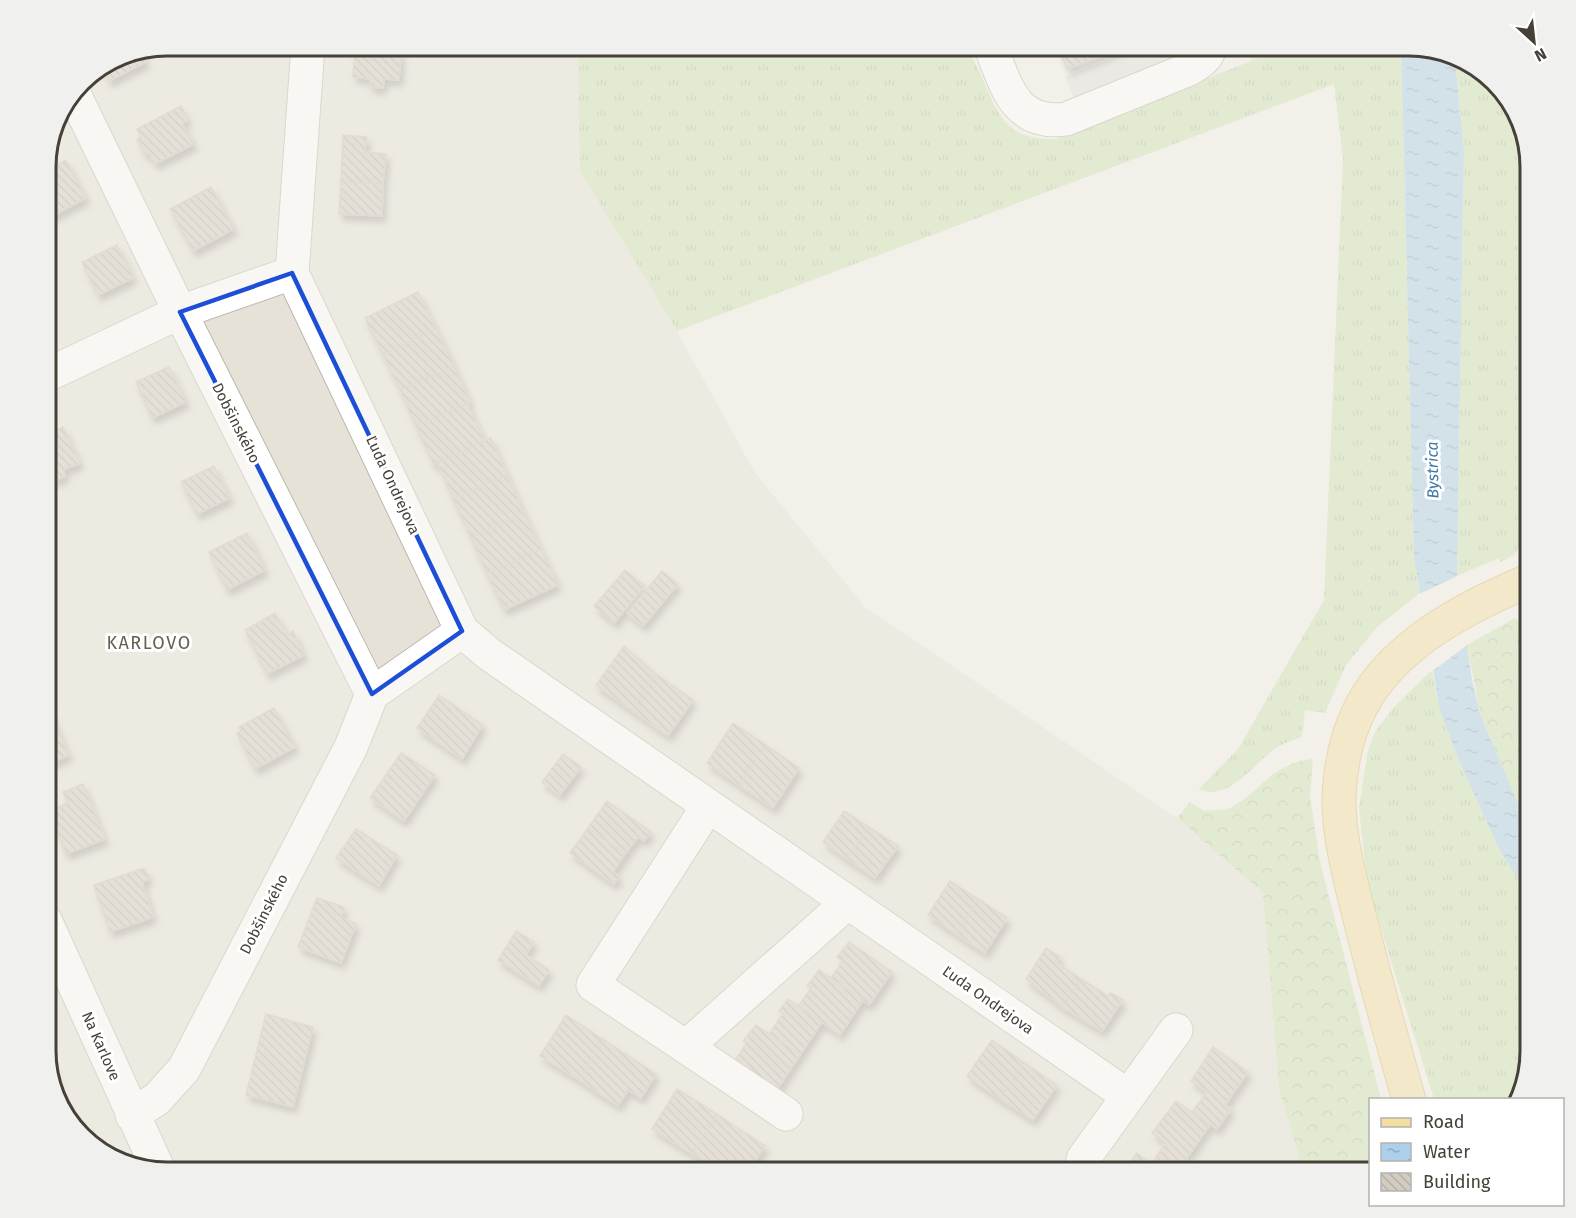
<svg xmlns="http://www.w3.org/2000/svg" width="1576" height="1218" viewBox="0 0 1576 1218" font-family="'Fira Sans',sans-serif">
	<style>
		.residential { fill: #e6e2d8 }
		.grass { fill: url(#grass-tufts) }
		.forest { fill: url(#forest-crowns) }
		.parking { fill: #e2e0dd }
		.water { fill: url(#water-ripples) }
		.pier { fill: #f3f0e9 }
		.building { fill: url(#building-back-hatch); stroke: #cdc4b4; stroke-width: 1.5; filter: url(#shadow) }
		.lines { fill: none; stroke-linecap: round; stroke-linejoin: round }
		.minor-casing { stroke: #bdb8ad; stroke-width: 35 }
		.major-casing { stroke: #d7bb73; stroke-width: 35 }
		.minor { stroke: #fff; stroke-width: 33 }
		.major { stroke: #f3dea2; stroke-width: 33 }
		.marked { fill: none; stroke: #1d4ed8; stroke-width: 4.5; stroke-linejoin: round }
		.labels { text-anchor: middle; stroke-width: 6; stroke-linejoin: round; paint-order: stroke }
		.street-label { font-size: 15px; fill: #464138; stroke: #fff }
		.water-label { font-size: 16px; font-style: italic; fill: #3d78a6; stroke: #fff }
		.quarter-label { font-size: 18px; letter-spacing: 1.5px; fill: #675f51; stroke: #fff }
		.rim { fill: none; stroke: #464138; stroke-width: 3 }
	</style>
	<defs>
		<pattern id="grass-tufts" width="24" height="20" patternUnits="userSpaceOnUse" patternTransform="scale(1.5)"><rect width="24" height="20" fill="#cee2b7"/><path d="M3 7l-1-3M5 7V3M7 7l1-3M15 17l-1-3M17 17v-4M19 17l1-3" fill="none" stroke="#b2c39e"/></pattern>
		<pattern id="forest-crowns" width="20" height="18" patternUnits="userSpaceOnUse" patternTransform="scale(1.5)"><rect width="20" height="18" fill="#cee2b7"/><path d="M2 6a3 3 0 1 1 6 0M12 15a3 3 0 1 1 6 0" fill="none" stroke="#b2c39e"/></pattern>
		<pattern id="water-ripples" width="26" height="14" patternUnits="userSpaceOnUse" patternTransform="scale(1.5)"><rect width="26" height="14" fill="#adcfe9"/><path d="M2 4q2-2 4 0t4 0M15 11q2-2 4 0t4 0" fill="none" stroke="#8faabe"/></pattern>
		<pattern id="building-back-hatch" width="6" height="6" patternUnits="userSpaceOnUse" patternTransform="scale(1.5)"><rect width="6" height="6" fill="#d3ccc0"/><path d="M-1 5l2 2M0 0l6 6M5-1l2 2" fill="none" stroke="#b6b0a6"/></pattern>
		<filter id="shadow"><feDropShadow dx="3.5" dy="6" stdDeviation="3" flood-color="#0004"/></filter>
	</defs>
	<rect width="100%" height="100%" fill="#f3f0e9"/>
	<!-- residential -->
	<path class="residential" d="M166,45h412l3,126 96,160 78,142 110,134 312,211 86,75 16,197 25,83h-1138l-74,-25 -34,-42 -13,-47v-901l13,-46 28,-37 34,-21z"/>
	<!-- grass -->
	<path class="grass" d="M578,45h387c7,12 14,25 19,37 17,40 26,58 72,57l215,-86 -2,-8h132l13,513 6,35 -43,34 -31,38 -21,48 -20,-3 -3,27c-9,3 -19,6 -27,12 -21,14 -47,54 -76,40l39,-40 86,-149 19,-441 -9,-75 -657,247 -97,-160z
		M1455,60l29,10 35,43 6,29 -6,316 4,81 -8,16 -15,7 -1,-4 -42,18 7,-426z
		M1432,670l8,41 20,52 39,86 32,51v152l-16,47h-81l-67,-215 -8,-77 9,-57 7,-18 19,-25z"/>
	<!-- forest -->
	<path class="forest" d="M1515,618l16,11v205l-50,-117 -14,-72z
		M1313,759l-3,37 10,66 61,237 -11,1v73h-66l-25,-83 -16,-197 -86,-75 13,-16 14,9c8,-1 21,0 28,-4 31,-17 38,-43 81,-48z"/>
	<!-- parking -->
	<path class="parking" d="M1145,45h34l-7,14 -98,39 -9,-21z
		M1245,45h24l3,8 -21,7z"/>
	<!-- water -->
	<path class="water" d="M1401,45h9l45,15 9,90 -7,426 15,104 9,37 50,117v66l-32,-51 -39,-86 -20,-52 -26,-153z"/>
	<!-- pier -->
	<path class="pier" d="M1460,575l10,68 -40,30 -13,-78z"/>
	<!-- building -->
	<path class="building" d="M351,45h48l-1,9 -47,-3z
		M1057,45h73l-63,24z
		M140,50l6,12 -37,19 -8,-15 19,-12z
		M355,51l46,3 -2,26 -15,-1 -1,9 -13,-1v-8l-17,-2z
		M181,106l7,14 -6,4 12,20 -39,20 -6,-11 -4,2 -8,-15 4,-2 -4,-9z
		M343,135l24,2 -2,15 21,2 -3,30 -42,-2z
		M66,160l20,38 -39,21 -2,-48z
		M341,182l42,2 -1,32 -43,-2z
		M211,187l23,42 -41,22 -23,-42z
		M117,245l16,33 -35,17 -16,-33z
		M418,292l18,36 -53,27 -18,-37z
		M436,328l18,38 -54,24 -17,-35z
		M454,366l16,36 -54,24 -16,-36z
		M169,367l17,35 -34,16 -16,-36z
		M467,403l18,38 -51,24 -18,-39z
		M63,427l17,36 -17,7 2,6 -11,5 -3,-5 -6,3v-44z
		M491,438l16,37 -54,24 -15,-36z
		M214,466l16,32 -33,16 -16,-32z
		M507,475l17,38 -53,25 -18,-39z
		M524,513l17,36 -54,25 -16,-36z
		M247,533l18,37 -38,20 -18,-38z
		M541,549l17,36 -54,25 -17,-36z
		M625,570l20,16 -31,37 -20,-17z
		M662,571l16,13 -35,42 -16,-13z
		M275,613l12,22 6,-4 11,24 -37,19 -22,-44z
		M624,646l32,28 -25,36 -35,-25z
		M656,674l37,26 -25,36 -37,-26z
		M439,695l44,30 -21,34 -45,-31z
		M46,703l23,52 -18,8 -6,-11z
		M274,708l21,39 -40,22 -18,-36 4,-2 -2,-4z
		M733,723l33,22 -27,40 -32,-22z
		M766,745l33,23 -26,40 -34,-23z
		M401,753l34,22 -31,46 -34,-23z
		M563,754l18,13 -21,28 -18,-13z
		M83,784l22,55 -39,15 -17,-43 19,-8 -5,-11z
		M607,801l44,31 -7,9 -6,-4 -13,17 -37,-26z
		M844,811l25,16 -22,32 -24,-17z
		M869,827l29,19 -23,32 -28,-19z
		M588,828l37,26 -12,18 6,5 -5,7 -44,-31z
		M356,829l41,26 -18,31 -43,-28z
		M141,869h4l4,10 -7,3 11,35 -43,15 -16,-47z
		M950,881l28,18 -22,35 -28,-19z
		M317,898l27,9 -3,10 15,7 -15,39 -43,-16z
		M978,899l29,19 -22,35 -29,-19z
		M516,931l18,11 -8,13 23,15 -10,16 -41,-26z
		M849,942l43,30 -23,33 -38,-27 12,-17 -6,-4z
		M1046,948l14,9 -4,5 25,17 -19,28 -36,-28z
		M819,970l44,30 -23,35 -42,-29 13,-18 -4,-2z
		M1081,979l27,17 3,-3 12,7 -21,31 -40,-24z
		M788,999l34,23 -22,33 -31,-21 14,-20 -4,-3z
		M266,1014l47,13 -20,80 -47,-12z
		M566,1015l38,25 -25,40 -39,-24z
		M756,1025l44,30 -23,35 -42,-30 12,-17 -4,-2z
		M604,1040l52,34 -15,24 -13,-8 -10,16 -39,-26z
		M992,1040l31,22 -23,37 -33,-23z
		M1213,1047l35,25 -23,33 6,4 -14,20 -25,-17 15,-20 -16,-11z
		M1023,1062l34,23 -24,35 -33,-21z
		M54,1069l6,40 -12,-39z
		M677,1089l40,25 -25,40 -40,-25z
		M1176,1101l34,24 -24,34 6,4 -7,10h-20l-14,-9 15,-21 -14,-10z
		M717,1114l48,32 -12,19 -10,-6 -10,14h-4l-37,-19z
		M1137,1153l14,11 14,9h-42z"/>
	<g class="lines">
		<!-- minor casing -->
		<g class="minor-casing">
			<path id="minor" d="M308,45l-16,228 170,358 27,23 639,442
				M990,45c16,40 24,81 76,74l121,-49c11,-6 21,-11 24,-25
				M73,92l107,220 192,382
				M45,376l135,-64 112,-39
				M708,806l-115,179 93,62 161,-144
				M45,920l114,251
				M686,1047l100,67
				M132,1115l25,-16 27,-30 167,-322 21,-53 90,-63
				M1083,1159l93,-129"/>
		</g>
		<!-- major casing -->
		<g class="major-casing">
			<path id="major" d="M1409,1100c-17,-60 -34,-120 -49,-181 -9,-35 -22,-85 -21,-121 1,-31 8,-65 23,-93 33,-62 106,-99 169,-125"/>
		</g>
		<!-- minor -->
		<use href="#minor" class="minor"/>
		<!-- major -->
		<use href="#major" class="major"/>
	</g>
	<!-- marked area -->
	<path d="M0 0H1576V1218H0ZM292,273l170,358 -90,63 -192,-382z" fill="#f3f0e9" fill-opacity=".55" fill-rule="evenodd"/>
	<path class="marked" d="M292,273l170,358 -90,63 -192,-382z"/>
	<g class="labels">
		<!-- street labels -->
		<g class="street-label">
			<text transform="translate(236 423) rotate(63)" y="5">Dobšinského</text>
			<text transform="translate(393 485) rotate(65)" y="5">Ľuda Ondrejova</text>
			<text transform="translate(264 914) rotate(-63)" y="5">Dobšinského</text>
			<text transform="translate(988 1000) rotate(35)" y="5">Ľuda Ondrejova</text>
			<text transform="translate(101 1046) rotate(66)" y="5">Na Karlove</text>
		</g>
		<!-- water labels -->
		<g class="water-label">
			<text transform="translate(1432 470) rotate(-91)" y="6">Bystrica</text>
		</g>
		<!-- quarter labels -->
		<g class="quarter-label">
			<text x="149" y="649">KARLOVO</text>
		</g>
	</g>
	<!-- crop -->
	<path d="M0 0H1576V1218H0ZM167 56H1409A111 111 0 0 1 1520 167V1051A111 111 0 0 1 1409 1162H167A111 111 0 0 1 56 1051V167A111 111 0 0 1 167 56Z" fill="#f0f0ef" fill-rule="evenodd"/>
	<path class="rim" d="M167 56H1409A111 111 0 0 1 1520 167V1051A111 111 0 0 1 1409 1162H167A111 111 0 0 1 56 1051V167A111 111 0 0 1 167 56Z"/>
	<!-- legend -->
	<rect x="1369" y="1098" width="195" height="108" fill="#ffffff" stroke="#b5b3af" stroke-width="1.5"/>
	<rect x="1381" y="1118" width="30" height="9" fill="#f3dea2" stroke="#b5b3af" stroke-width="1.5"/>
	<text x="1423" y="1128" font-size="18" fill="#464138">Road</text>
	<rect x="1381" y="1143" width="30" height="18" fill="url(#water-ripples)" stroke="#b5b3af" stroke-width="1.5"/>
	<text x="1423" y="1158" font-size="18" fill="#464138">Water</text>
	<rect x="1381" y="1173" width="30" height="18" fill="url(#building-back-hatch)" stroke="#b5b3af" stroke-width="1.5"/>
	<text x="1423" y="1188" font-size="18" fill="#464138">Building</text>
	<!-- north arrow -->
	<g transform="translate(1534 42) rotate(153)" stroke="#ffffff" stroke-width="4.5" paint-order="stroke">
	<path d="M0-4.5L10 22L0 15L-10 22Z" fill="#464138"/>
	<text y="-9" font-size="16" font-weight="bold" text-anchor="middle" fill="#464138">N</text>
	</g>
</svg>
